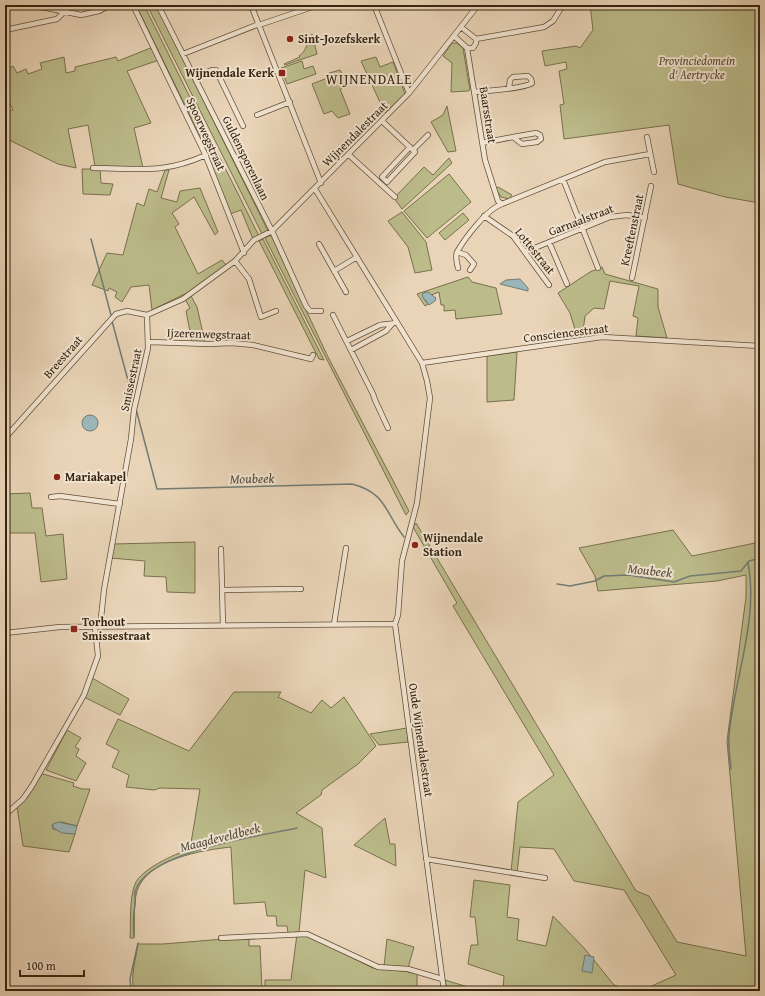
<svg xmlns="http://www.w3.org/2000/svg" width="765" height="996" viewBox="0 0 765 996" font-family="'Gentium Book Plus',serif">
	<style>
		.green { fill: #bcbb8a; stroke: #78704d }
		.water { fill: #9bb6b8; stroke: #727c75 }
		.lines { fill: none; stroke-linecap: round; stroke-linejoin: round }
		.stream { stroke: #727c75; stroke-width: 1.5 }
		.minor-casing { stroke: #61503a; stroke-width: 6 }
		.minor { stroke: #f1e3d0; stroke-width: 4.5 }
		.poi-dot { fill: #8f2418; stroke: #f1e3d0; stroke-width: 1.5 }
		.labels { text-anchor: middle; stroke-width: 4; stroke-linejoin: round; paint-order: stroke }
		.poi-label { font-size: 12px; font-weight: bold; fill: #342410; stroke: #f1e3d0; text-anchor: start }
		.park-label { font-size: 12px; font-style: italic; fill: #564a2e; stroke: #f1e3d0 }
		.street-label { font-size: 12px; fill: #342410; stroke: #f1e3d0 }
		.water-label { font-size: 13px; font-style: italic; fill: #4e483a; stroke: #f1e3d0 }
		.quarter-label { font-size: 14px; letter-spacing: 1px; fill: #342410; stroke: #f1e3d0 }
	</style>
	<rect width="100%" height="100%" fill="#e9d4b7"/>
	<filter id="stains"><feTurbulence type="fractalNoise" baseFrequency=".005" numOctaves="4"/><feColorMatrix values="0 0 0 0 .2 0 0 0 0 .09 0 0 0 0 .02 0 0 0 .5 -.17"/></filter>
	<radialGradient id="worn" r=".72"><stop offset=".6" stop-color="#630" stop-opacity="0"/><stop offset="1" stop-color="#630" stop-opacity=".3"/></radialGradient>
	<!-- green -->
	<path class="green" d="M136,5h8l115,231 -6,3 -12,-29 -11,4 -28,-74z
		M147,5h9l112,226 -6,3z
		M590,5h170v198l-35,-6 -47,-13 -9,-59 -105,14 -4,-34 4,-1 -5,-33 8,-2 -1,-7 -21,4 -3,-15 34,-5 4,2 13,-18z
		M312,34l5,20 -32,11 -1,-1 16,-7 -1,-1c8,-5 8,-15 13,-22z
		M452,43h5l6,5 7,42 -2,1 -17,1 1,-29 -9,-7z
		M153,47l6,13 -32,11 24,52 -17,5 9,40 -48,-2 -7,-41 -20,4 8,39 -18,-4 -53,-26v-26l8,-2 -8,-18v-22l8,-4 4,7 9,-4 2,5 14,-5 -2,-6 24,-6 2,16 9,-2v-4l41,-10 2,4z
		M376,57l4,10 13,-5 12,32 -20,19 -24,-52z
		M302,61l2,8 9,-3 3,8 -29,10 -6,-16z
		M340,70l8,16 -8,3 10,25 -12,4 -6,-7 -8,3 -12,-30 18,-7 -1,-4z
		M447,106l9,45 -8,1 -17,-30 12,-7z
		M449,158l3,5 -50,46 -8,-11 30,-31 9,8z
		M82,169h18l1,14 12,1 -3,11 -27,-1z
		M165,170h4l-8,28 16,4 3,-11 20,-3 18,44 -3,3 -21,-38 -22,16 7,11 -4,3 23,47 24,-14 4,5 -37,27 -37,18 -3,-25 -18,2 -9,15 -7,-5 2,-5 -8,-4 -1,3 -16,-6 15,-32 16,2 14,-52 7,3 5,-17 8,3z
		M449,174l22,28 -44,36 -23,-27z
		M498,187l14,8 -3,4 -8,-2 -5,-8z
		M402,212l24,30 6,28 -17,3 -7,-26 -20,-26z
		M463,213l6,7 -24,20 -6,-7z
		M271,235l56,120 82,156 -3,4 -141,-277z
		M263,239l61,121 -5,-1 -60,-118z
		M602,267l3,7 53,15v18l9,31 -31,-2 2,-18 -5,-2 6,-30 -29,-5 -6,28 -10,-1 -9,8 -2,15 8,1v5l-13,2 -8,-26 -12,-20 32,-21z
		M468,277l4,5 24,6 6,26 -46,5 -1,-9 -11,1v-6h-3l-2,-13 -16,6 5,6 -3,2 -8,-12z
		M191,296l6,11 8,35h-13l-6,-31 4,-3 -5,-9z
		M517,352l-3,48 -27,2v-46z
		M30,493l2,15h10l4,28 17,-2 4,45 -26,3 -6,-49h-30v-39z
		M416,523l220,368 13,5 28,46 69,14 -19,-215 19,-144v-22l-29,6 -119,10 -3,-15 -16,-28 94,-18 19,26 68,-14v412l-3,1 2,36h-256l1,-15 -36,-12 3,-19h7l-3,-28h-5l4,-37 36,5 -3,32 12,2 -2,21 29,6 7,-30 32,33 29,36 15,5h14l33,-15 -52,-85 -50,-9 -20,-32 -34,-2 -3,26 -6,-1 7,-70 36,-27 -101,-169 4,-3 -44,-76z
		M195,542v51l-28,-1 -1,-15 -22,-1 1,-15 -34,-3 2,-14z
		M92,678l37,21 -9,16 -36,-18z
		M234,692h47l-3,5 33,16 11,-13 9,8 13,-11 32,49 -18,18 -36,26 -1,5 -25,18 26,15 4,50 -21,-8 -6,62 -11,1 -1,-7h-10l-1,-10h-9l-2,-14 -31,2 -3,-57c-28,3 -84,12 -94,44 -4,14 -2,33 -3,47h-4c1,-17 -1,-38 5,-54 6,-15 40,-30 55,-35l10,-60 -40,-1 -6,2 -28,-3 3,-12 -17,-8 7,-16 -13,-7 12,-25 71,32z
		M407,728l1,14 -29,3 -9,-11z
		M67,730l14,8 -6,9 4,2 -3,7 10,7 -10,18 -30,-11z
		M43,774l31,9 -1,3 9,3h8l-13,37 -15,-4 -9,2 -1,2 1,3 22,5 -6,18 -46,-6 -6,-39 24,-32z
		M385,818l5,26h5l1,22 -42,-21z
		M297,934l11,2 65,32 31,3 13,3v17h-283c-4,-14 2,-33 4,-47h25l86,-7v9h11l2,43 3,-1v-8h26z
		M387,939l27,8 -6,21 -24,-2z
		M445,980l36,11h-34z"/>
	<!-- water -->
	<path class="water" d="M520,279l8,9v3l-28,-7 6,-4z
		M428,292l8,6 -1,3 -6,4 -7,-9 1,-3z
		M82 423a8 8 0 1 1 16 0a8 8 0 1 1-16 0Z
		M58,822l19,4 -2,8 -13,-1 -9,-5v-4z
		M585,955l9,2 -2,16 -10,-2z"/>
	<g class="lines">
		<!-- stream -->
		<path class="stream" d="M91,239l20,76
			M112,321l21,78
			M136,409l21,80 195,-5c35,9 33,29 52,53
			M557,584l13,2 25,-5 9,-5 24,-1 46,7 16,-6 51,-5 8,-10 11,-3
			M731,769c-1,-11 -3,-23 -2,-34 5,-56 30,-115 19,-172
			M134,937c-1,-12 -1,-21 1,-33 1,-4 -1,-8 0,-12 10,-41 126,-56 162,-64
			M131,991l-1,-12 8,-36"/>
		<!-- minor casing -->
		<g class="minor-casing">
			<path id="minor" d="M32,5l49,10 18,-4 11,-6
				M133,5l72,149 39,99
				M158,5l114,226 34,75 4,5h11
				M251,5l70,178
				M374,5l35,88
				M259,25l59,-20
				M461,27l15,12v4l-3,5h-6
				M5,30l52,-11 8,-8
				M454,36l13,12 18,112 13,41 4,3 103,-42 45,-8
				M476,39l68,-12 9,-6 10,-16
				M183,54l76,-30
				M194,77l18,-7h4l27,56
				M474,92c11,-1 50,-3 58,-9l-1,-4 -3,-3 -15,1 -3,3 -1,8
				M257,115l33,-13
				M382,121l33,31 -28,30 -5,-5 28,-30
				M647,137l7,35
				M482,143l31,-6 9,7 15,-2 4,-3 -1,-4 -4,-2 -23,4
				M413,150l15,-15
				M349,155l46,42
				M93,168c46,0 68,7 113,-13
				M563,179l35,89
				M315,189l107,174 5,18 3,17 -13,105 -15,58 -4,54 -3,9 49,367
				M484,216l29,20 36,49
				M549,242l18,42
				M319,244l27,48
				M457,252l9,3 8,9 -4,6
				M525,252l85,-35 17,-2 18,3
				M235,261l14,18 12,38 15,-6
				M458,268c-1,-5 -3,-11 -1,-16 8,-14 30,-43 45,-48
				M334,271l23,-14
				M632,278l19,-92
				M333,315l40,79 2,6 13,28
				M347,341l33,-16c6,-2 11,0 17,-3
				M149,342l60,2 23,-1 21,2 58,14 2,-4
				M351,350l35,-19 6,-7
				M422,363l180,-26 158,9
				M5,438l111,-124 11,-3 20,4 36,-16 52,-38 19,-21 18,-9 137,-138 69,-88
				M51,497l9,-1 60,8
				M221,549l2,77
				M223,590l78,-1
				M334,624l12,-76
				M100,627l4,-37 27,-151 3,-29 14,-62 -1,-33
				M5,633l55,-6 335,-3
				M5,815l18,-16 9,-13 52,-91 14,-39 -3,-29
				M426,859l119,19
				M221,938l86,-4 71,33 30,2 34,10"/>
		</g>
		<!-- minor -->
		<use href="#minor" class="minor"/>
	</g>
	<!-- markers -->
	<g class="poi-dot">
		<circle cx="290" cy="39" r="4"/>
		<rect x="278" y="69" width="8" height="8" rx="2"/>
		<circle cx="57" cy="477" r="4"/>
		<circle cx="415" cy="545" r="4"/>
		<rect x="70" y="625" width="8" height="8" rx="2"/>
	</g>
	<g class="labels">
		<!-- poi labels -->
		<g class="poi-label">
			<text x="298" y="43">Sint-Jozefskerk</text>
			<text x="274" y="77" text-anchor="end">Wijnendale Kerk</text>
			<text x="65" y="481">Mariakapel</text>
			<text x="423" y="542">Wijnendale<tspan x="423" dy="14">Station</tspan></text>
			<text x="82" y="626">Torhout<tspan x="82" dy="14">Smissestraat</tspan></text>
		</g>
		<!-- park labels -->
		<g class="park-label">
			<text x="697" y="65">Provinciedomein<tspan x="697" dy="14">d' Aertrycke</tspan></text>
		</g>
		<!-- street labels -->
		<g class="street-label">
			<text transform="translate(488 115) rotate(81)" y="4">Baarsstraat</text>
			<text transform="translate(206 134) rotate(66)" y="4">Spoorwegstraat</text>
			<text transform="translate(355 134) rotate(-45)" y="4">Wijnendalestraat</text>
			<text transform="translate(246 158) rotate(64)" y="4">Guldensporenlaan</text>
			<text transform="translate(581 220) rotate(-21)" y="4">Garnaalstraat</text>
			<text transform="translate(632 230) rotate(-78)" y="4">Kreeftenstraat</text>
			<text transform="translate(535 251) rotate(51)" y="4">Lottestraat</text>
			<text transform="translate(566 333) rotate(-7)" y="4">Consciencestraat</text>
			<text transform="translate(209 334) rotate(2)" y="4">Ijzerenwegstraat</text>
			<text transform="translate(63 357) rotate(-49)" y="4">Breestraat</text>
			<text transform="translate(131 380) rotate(-78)" y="4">Smissestraat</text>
			<text transform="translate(421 740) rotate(82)" y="4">Oude Wijnendalestraat</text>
		</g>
		<!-- water labels -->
		<g class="water-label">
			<text transform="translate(252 478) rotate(-1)" y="5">Moubeek</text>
			<text transform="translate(650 570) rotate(6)" y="5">Moubeek</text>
			<text transform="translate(220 837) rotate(-14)" y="5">Maagdeveldbeek</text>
		</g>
		<!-- quarter labels -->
		<g class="quarter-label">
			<text x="369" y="84">WIJNENDALE</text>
		</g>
	</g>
	<!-- margin -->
	<rect width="765" height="996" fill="none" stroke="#e9d4b7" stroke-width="20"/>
	<rect x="6" y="6" width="753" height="984" fill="none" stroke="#342410" stroke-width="2"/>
	<rect x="10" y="10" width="745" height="976" fill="none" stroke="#342410"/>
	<!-- scale -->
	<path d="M20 970v6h64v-6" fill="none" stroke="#342410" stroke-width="2"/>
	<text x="26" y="970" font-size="12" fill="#342410" stroke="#f1e3d0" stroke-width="3" paint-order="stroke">100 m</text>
	<rect width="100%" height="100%" filter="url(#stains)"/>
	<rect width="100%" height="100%" fill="url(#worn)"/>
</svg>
